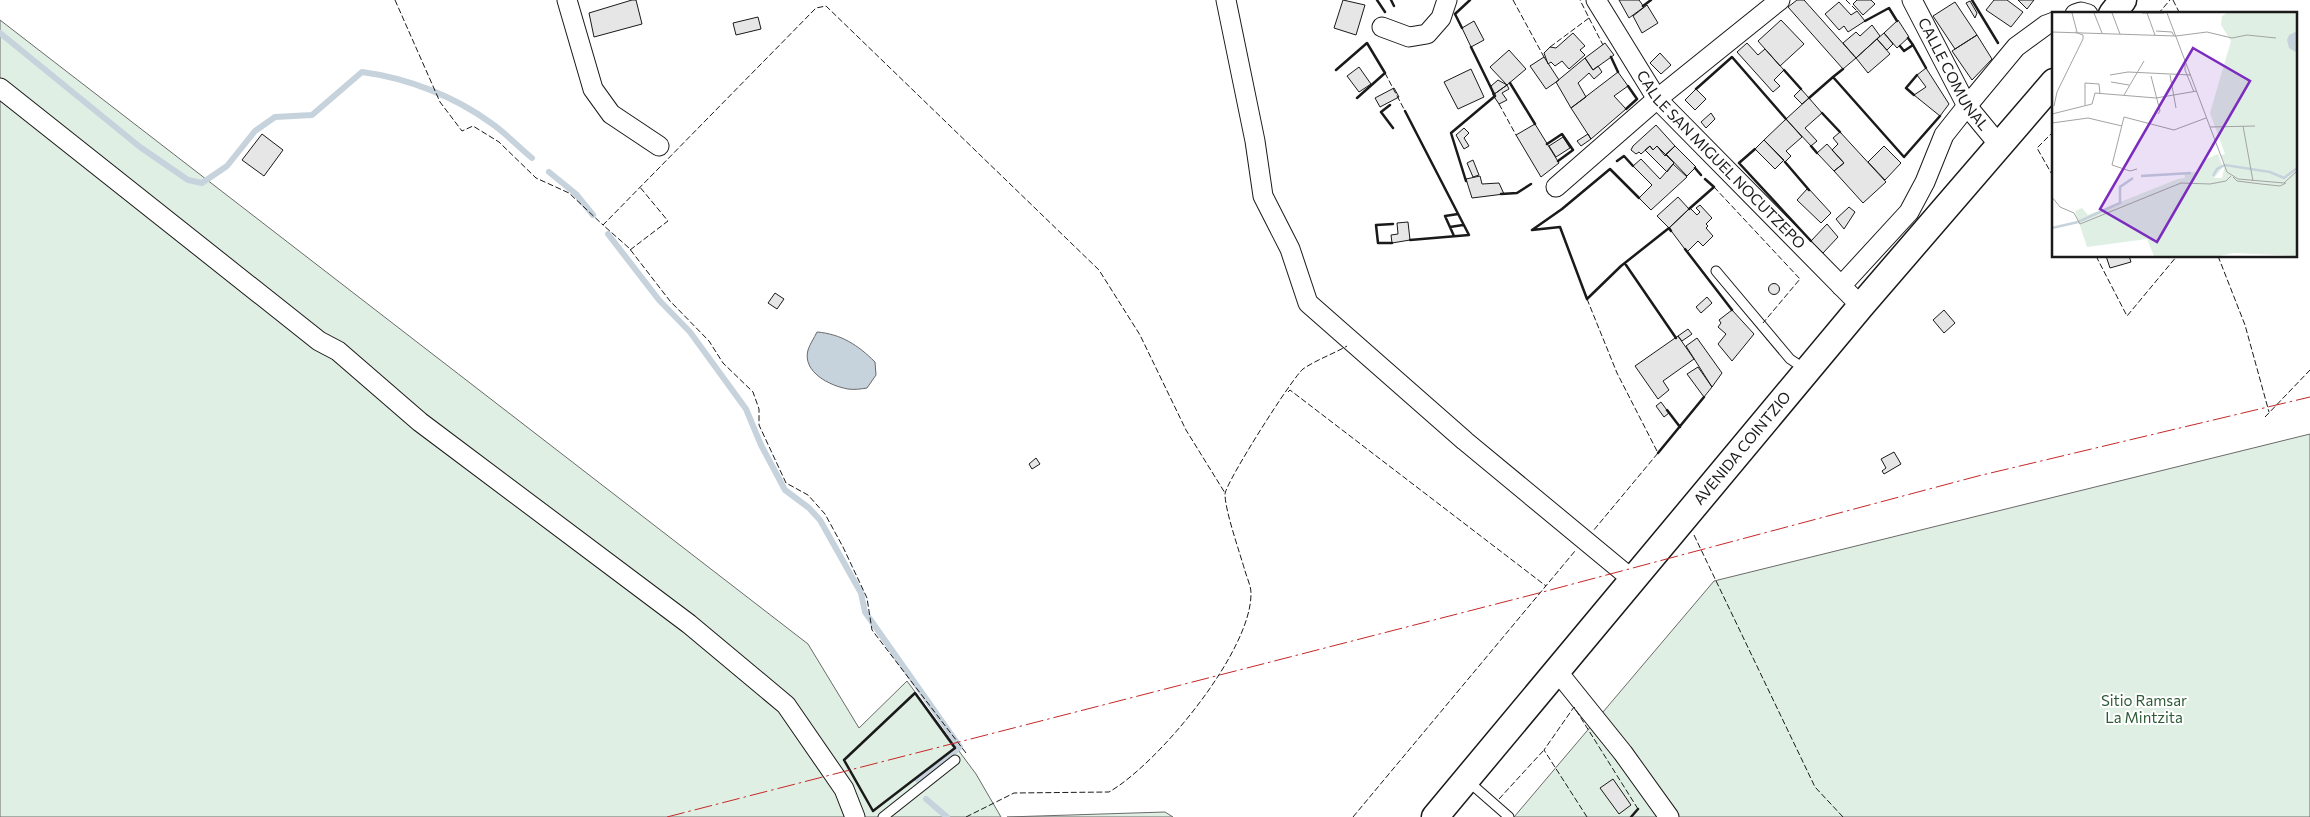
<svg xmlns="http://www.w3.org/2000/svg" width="2310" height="817" viewBox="0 0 2310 817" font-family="Commissioner,sans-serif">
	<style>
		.green { fill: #e0efe3; stroke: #6a6a6a }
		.water { fill: #c6d2dc; stroke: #6a6a6a }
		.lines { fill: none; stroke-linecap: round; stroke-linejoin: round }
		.stream { stroke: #c6d2dc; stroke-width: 6 }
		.building { fill: #e6e6e6; stroke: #1a1a1a }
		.lane-casing { stroke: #1a1a1a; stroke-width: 11 }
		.street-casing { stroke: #1a1a1a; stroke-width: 21 }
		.secondary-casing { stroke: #1a1a1a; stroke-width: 29 }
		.lane { stroke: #fff; stroke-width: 9 }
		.street { stroke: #fff; stroke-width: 19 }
		.secondary { stroke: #fff; stroke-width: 26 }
		.fence { stroke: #1a1a1a; stroke-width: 1; stroke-dasharray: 6 2.5; stroke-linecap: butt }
		.wall { stroke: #1a1a1a; stroke-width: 2.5 }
		.power { stroke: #c62828; stroke-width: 1; stroke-dasharray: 18 4 2.5 4; stroke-linecap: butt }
		.labels { text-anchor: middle; stroke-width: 4; stroke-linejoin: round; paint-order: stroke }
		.street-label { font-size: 15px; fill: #1a1a1a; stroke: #fff }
		.park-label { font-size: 15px; fill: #2b5a34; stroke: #fff }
		.inset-river { fill: none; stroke: #c6d2dc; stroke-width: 2.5 }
		.inset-road { fill: none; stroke: #a3a3a3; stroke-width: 1 }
		.view { fill: #7b2cbf; fill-opacity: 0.15; stroke: #7b2cbf; stroke-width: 2.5 }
		.inset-edge { fill: none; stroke: #1a1a1a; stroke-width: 2.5 }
	</style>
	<rect width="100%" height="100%" fill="#fff"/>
	<!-- green -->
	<path class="green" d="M0,20l808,624 51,84 48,-47 69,93 25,43h-1001z
		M2310,434v383h-796l200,-236z
		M1165,812l8,5h-166z"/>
	<!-- water -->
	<path class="water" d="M817,332c24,2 41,13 58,30l1,13 -9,13c-6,1 -13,2 -19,1 -18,-3 -46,-17 -40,-39 2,-6 6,-12 9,-18z"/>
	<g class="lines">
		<!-- stream -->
		<path class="stream" d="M0,33l140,114 48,33 14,3 25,-17 28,-35 20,-14 37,-2 50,-43c45,6 92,24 129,51 15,10 27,24 41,35
			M549,172l27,22 17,21
			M608,234l51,66 31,32 56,77 15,36 24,45 24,18 11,12 41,73 4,19 95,135 -42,33
			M926,799l21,18"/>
	</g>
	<!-- building -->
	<path class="building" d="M632,0h4l6,24 -48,13 -5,-24z
		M1343,0l22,5 -9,30 -22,-7z
		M1619,0h20l5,7 -15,11z
		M1797,0h7l52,58 -13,11 -55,-62z
		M1857,0h14l4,4 -12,11 -10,-11z
		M1994,0h13l16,12 -12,15 -25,-17z
		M2018,0h16l-7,9z
		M1970,1l7,12 -2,5 -9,-15z
		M1839,2l12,13 6,-4 8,10 -17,11 -4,-6 -5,4 -14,-16z
		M1955,2l22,33 -22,14 -22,-33z
		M1647,5l11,18 -16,10 -9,-17z
		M758,17l3,12 -25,6 -3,-12z
		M1781,20l23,24 -24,22 -22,-25z
		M1898,20l11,17 -12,11 -13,-15z
		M1474,21l10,19 -13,7 -9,-19z
		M1872,25l8,11 -24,22 -13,-15 13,-11 4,4z
		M1573,33l12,13 -5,4 5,5 -16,14 -7,-8 -7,5 -4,-4 -3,2 -4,-11 6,-6 6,1z
		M1884,33l9,11 -6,6 -10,-11z
		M1977,35l15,24 -20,21 -20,-29z
		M1877,39l13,15 -22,19 -12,-15z
		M1605,43l9,12 -21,15 -8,-12z
		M1747,43l11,12 7,-6 19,21 -10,10 6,6 -7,6 -36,-40z
		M1509,50l17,19 -19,16 -17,-18z
		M1660,53l11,12 -10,9 -11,-11z
		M1544,57l15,23 -13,9 -16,-23z
		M1585,58l8,12 5,-4 4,6 -8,7 -5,-6 -11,10 8,14 -15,11 -15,-26z
		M1359,67l12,17 -12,8 -12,-16z
		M1926,68l23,36 -9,12 -26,-21 12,-8 -9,-12z
		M1471,69l13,28 -26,12 -14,-27z
		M1618,72l10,14 -14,10 12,13 -35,30 -20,-31z
		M1498,80l9,5 -14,10 -2,-9z
		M1507,85l2,4 -7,4 5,7 -8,4 -6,-9z
		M1394,88l5,9 -19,10 -5,-9z
		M1696,89l10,10 -11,11 -10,-10z
		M1801,89l8,9 -7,6 -8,-8z
		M1809,98l13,15 -17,15 12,13 -6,5 -25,-27z
		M1711,113l4,6 -9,9 -5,-6z
		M1786,119l16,18 -16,14 5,5 -6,6 -21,-22z
		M1535,124l24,39 -18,14 -25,-42z
		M1656,125l19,21 -10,10 -8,-10 -4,4 -3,-4 -9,8 -2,-2 -3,2 -5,-4 2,-4z
		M1464,128l5,5 -5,5 5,8 -5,3 -8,-14z
		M1840,132l46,50 -23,21 -29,-32 10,-8 -12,-13 6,-6 -5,-6z
		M262,134l21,16 -19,26 -22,-16z
		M1588,134l3,5 -10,7 -4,-5z
		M1563,137l7,11 -14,9 -7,-11z
		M1764,140l20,20 -9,9 -20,-20z
		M1827,144l17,19 -10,8 -17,-18z
		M1650,146l3,4 4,-4 17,17 -7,9 -22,-22z
		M1675,146l21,21 -9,9 -21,-22z
		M1884,146l17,17 -16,17 -17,-18z
		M1641,159l19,20 13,-15 14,13 -36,33 -12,-12 13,-13 -19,-19z
		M1473,160l6,15 -6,2 -6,-14z
		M1480,176l2,8 17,-1 5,11 -32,4 -6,-19z
		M1808,188l23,25 -10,10 -24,-23z
		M1678,197l11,12 -20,19 -12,-12z
		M1700,205l12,13 -6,6 2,2 -2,2 7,8 -10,10 -5,-5 -11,11 -18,-24 21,-20 7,7 3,-3 -4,-4z
		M1849,207l6,5 -11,17 -8,-10z
		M1408,222l2,18 -18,3 -1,-8 7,-1 -1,-11z
		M1827,224l11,13 -15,16 -12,-12z
		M2106,256h23l2,6 -21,6z
		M1768.5 289a5.5 5.5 0 1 1 11 0a5.5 5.5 0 1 1-11 0Z
		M775,293l9,6 -7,10 -9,-6z
		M1707,297l5,6 -11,10 -5,-6z
		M1732,310l22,24 -22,27 -14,-17 8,-10 -8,-7 3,-4 -2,-3z
		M1944,310l11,13 -11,10 -11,-13z
		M1688,329l4,5 -10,7 -4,-5z
		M1678,336l16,23 -31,22 6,9 -11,9 -23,-33z
		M1697,338l25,35 -10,14 -26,-41z
		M1698,367l14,20 -8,10 -17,-23z
		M1661,402l8,11 -5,4 -8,-11z
		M1894,452l7,12 -17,10 -2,-3 4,-3 -5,-9z
		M1036,458l4,6 -8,5 -3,-5z
		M1613,779l18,26 -12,9 -19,-26z"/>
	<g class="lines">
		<!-- lane casing -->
		<g class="lane-casing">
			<path id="lane" d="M1716,271l74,88 15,10
				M1469,782l40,35
				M883,817l72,-57"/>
		</g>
		<!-- street casing -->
		<g class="street-casing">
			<g id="street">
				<path d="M567,0l26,89 18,25 48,32"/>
				<path d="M1226,0l29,141 8,55 27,53 18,54 157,138 168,139"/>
				<path id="s1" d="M1596,0l61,99 204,207"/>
				<path id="s2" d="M1912,0l55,106 33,40"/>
				<path d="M2075,14l6,-2 7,2"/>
				<path d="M1382,27l27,10 18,-3 14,-16 6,-18"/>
				<path d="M0,88l319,253 19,10 82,71 269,202 97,81 58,84 11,28"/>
				<path d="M1556,187l101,-88 123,-99"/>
				<path d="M1841,286l68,-74 16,-30 19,-47 23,-29 49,-59 30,-22 8,-3"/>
				<path d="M1557,671l66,82 46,64"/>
			</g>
		</g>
		<!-- secondary casing -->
		<g class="secondary-casing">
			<g id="secondary">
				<path d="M2112,14l11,-14"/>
				<path id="s3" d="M1435,817l426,-511 193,-224"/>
			</g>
		</g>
		<!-- lane -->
		<use href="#lane" class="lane"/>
		<!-- street -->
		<use href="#street" class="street"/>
		<!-- secondary -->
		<use href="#secondary" class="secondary"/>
		<!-- fence -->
		<path class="fence" d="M395,0l45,102 22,29 11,-5 26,16 37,36 33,15 34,32
			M1513,0l31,57
			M1846,0l12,12
			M2173,0l7,14
			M2158,14l12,-14
			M1589,18l14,27
			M1550,47l39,-29 -9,-18
			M1385,73l20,38
			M1499,104l17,31
			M2054,131l-17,17 17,30
			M1714,187l86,92 -37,44
			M630,250l38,-29 -29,-35
			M2096,256l31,60 50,-60
			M2218,256l27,69 24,87
			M1587,299l30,74 41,80 -65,78
			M1288,392l2,-2 256,196
			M2265,417l45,-47
			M1694,535l121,252 28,30
			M966,753l-94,-123 -5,-32 -24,-51 -18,-33 -17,-19 -22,-12 -27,-58v-16l-6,-17 -30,-29 -14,-22 -39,-40 -41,-53 -26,-23 213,-217 10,-2 273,264 41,65 46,95 39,63
			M1499,799l45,-49
			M966,817l48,-24 95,-1c49,-28 143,-141 142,-199 0,-7 -4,-15 -6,-22 -5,-18 -20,-60 -20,-77 1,-12 67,-116 78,-125 13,-9 30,-15 44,-23
			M1353,817l222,-266
			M1587,817l-43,-67 30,-43 64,102"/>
		<!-- wall -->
		<path class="wall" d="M1377,0l8,12
			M1391,0l3,6
			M1972,0l26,43
			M1643,6l8,-6
			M1865,21l24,-13 8,13
			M1462,28l-7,-14 15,-14
			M1913,45l13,23
			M1900,46l4,5 9,-6 -5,-7
			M1611,57l7,15
			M1843,69l-10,8 71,80 36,-41
			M1336,70l31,-27 18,30 -28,25
			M1784,70l17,19
			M1510,83l25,41
			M1696,89l36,-32 54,62
			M1914,95l-8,-7 11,-13
			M1809,98l24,-21
			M1390,105l-9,7 12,16
			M1626,109l11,-10 -9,-13
			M1405,111l64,124 -59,5
			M1822,113l18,19
			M1547,144l15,-10 11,16 -15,11
			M1811,146l6,7
			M1755,149l-16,14 72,78
			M1617,161l7,-5 9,10
			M1785,162l24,28
			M1695,168l6,7
			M1466,181l-15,-48 44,-37 -24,-49
			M1501,194l16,-1 14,-9
			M1639,198l-29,-29 -48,40 -30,21 28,-3 27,72 34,-33 48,-38 2,3
			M1689,209l25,-22 -9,-8
			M1450,227l13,-2
			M1454,236l-9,-20 13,-2
			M1392,243h-14l-2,-18 17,-1
			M1685,249l47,61
			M1626,265l50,73
			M1667,410l13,17
			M1658,453l46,-56
			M915,693l40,55 -82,63 -29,-51z
			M1631,817l7,-8"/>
		<!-- power -->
		<path class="power" d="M667,817l872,-224 439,-117 332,-79"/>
	</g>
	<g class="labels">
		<!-- street labels -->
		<g class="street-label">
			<text dy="5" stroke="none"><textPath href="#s2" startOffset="85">CALLE COMUNAL</textPath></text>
			<text dy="5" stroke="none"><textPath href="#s1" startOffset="204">CALLE SAN MIGUEL NOCUTZEPO</textPath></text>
			<text dy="5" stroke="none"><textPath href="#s3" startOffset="480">AVENIDA COINTZIO</textPath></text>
		</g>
		<!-- park labels -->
		<g class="park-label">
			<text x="2144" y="706">Sitio Ramsar<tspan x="2144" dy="17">La Mintzita</tspan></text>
		</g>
	</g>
	<!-- overview -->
	<g transform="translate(2052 12)">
		<rect width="245" height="245" fill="#fff"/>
		<path d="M175,1h70v243l-64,-3 -14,3h-65l-7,-17 -60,8 -12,-36 7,-3 6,7 90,-36 7,-1 -1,-5 14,-1 6,-12 14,-6 5,13 -9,11h8l3,-13 -4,-10 4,-1 -15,-41 21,-72 -10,-16 1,-9z" fill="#e0efe3"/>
		<path d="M245,19v20l-1,1 -7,-4 -2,-8 2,-5z" fill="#c6d2dc"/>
		<path class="inset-river" d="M89,164l50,-3M161,164l4,-7 8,-4 45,7 14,6 13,-10M0,216l26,-6 42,-19v-16l13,-9"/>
		<path class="inset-road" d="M20,1l5,19M42,1l8,20M60,1l8,21M90,1h22M95,1l8,22M115,1l60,159 11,7 46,4 13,-12M104,19l16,1 2,4M0,20l124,4 31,-4 25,6 15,-3 29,3M133,52v6l9,22M58,63l18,-3 63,3M118,63l6,33M99,64l9,35 -2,3M59,70l18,3M72,83l20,-34M33,93v-22l14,1 1,10M2,94l3,-14 26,-53v-4l-8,-3M0,102l40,-10 3,-11 61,5 41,-7M0,111l36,-5 34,8M191,114l10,55M158,115l45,-1M85,157l-7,2 -18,-6 12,-48 50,13 32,-12M181,165l4,4 24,3 19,2 6,-3M0,185l8,10 14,6 6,11 101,-41 29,1 16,-3 5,-5"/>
		<path class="view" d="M141,36l57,33 -93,161 -57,-33z"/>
		<rect width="245" height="245" class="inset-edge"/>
	</g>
</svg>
